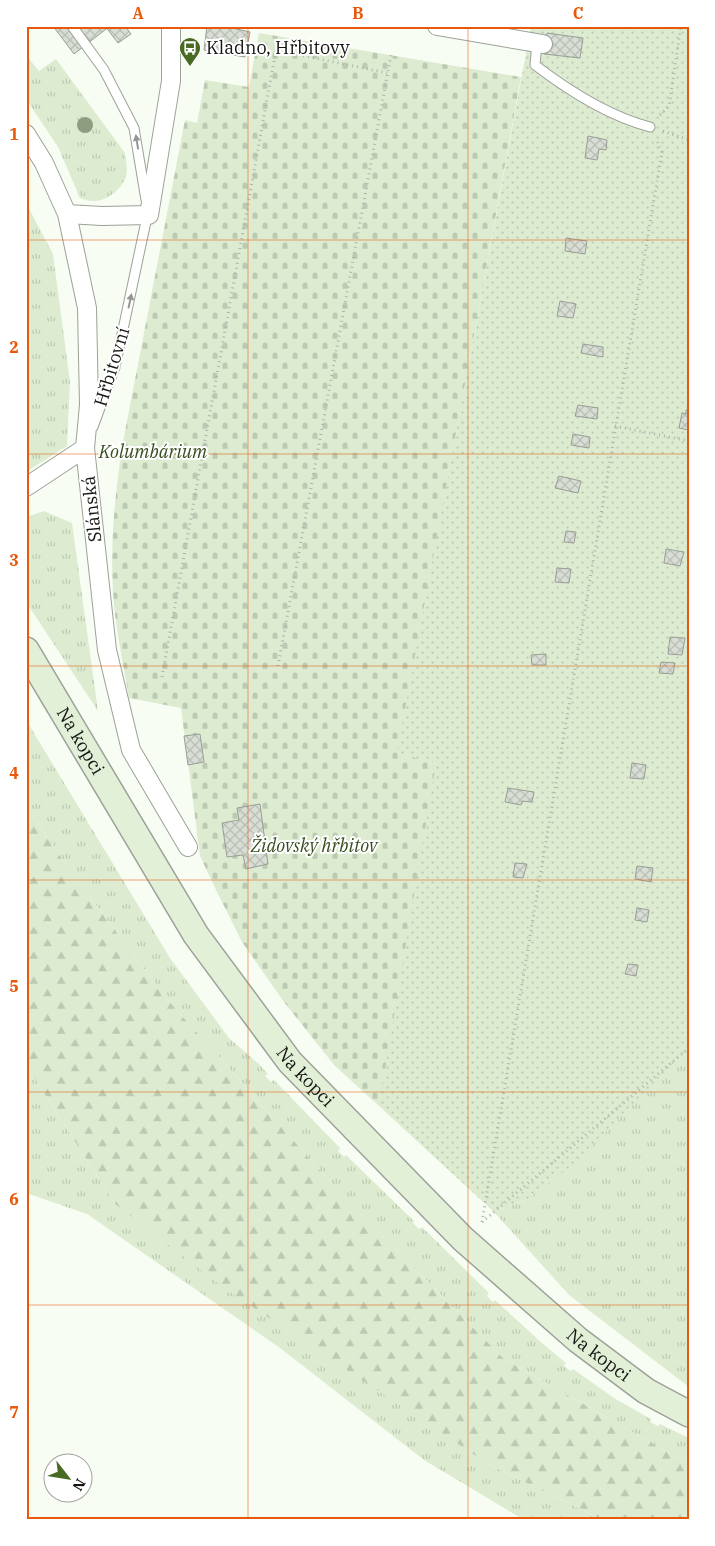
<svg xmlns="http://www.w3.org/2000/svg" width="715" height="1546" viewBox="0 0 715 1546" font-family="'IBM Plex Serif',serif">
	<style>
		.grass { fill: url(#grass-tufts) }
		.forest { fill: url(#forest-firs) }
		.cemetery { fill: url(#cemetery-stones) }
		.garden { fill: url(#garden-dots) }
		.building { fill: url(#building-cross-hatch); stroke: #999e96 }
		.lines { fill: none; stroke-linecap: round; stroke-linejoin: round }
		.service-casing { stroke: #9ca199; stroke-width: 11 }
		.minor-casing { stroke: #9ca199; stroke-width: 20 }
		.secondary-casing { stroke: #9ca199; stroke-width: 28 }
		.path { stroke: #aeb2ab; stroke-width: 3; stroke-dasharray: 1 4; stroke-linecap: butt }
		.service { stroke: #fff; stroke-width: 9 }
		.minor { stroke: #fff; stroke-width: 18 }
		.secondary { stroke: #e3f0d8; stroke-width: 25 }
		.tree { fill: #8d9d7e }
		.oneway { fill: #969695 }
		.grid { fill: none; stroke: #e8590c; stroke-width: 1; stroke-opacity: 0.55 }
		.labels { text-anchor: middle; stroke-width: 4; stroke-linejoin: round; paint-order: stroke }
		.poi-label { font-size: 18px; fill: #151613; stroke: #fff; text-anchor: start }
		.street-label { font-size: 18px; fill: #151613; stroke: #fff }
		.park-label { font-size: 18px; font-style: italic; fill: #364e1e; stroke: #fff }
		.neatline { fill: none; stroke: #e8590c; stroke-width: 2 }
		.grid-label { font-size: 16px; text-anchor: middle; font-weight: bold; fill: #e8590c }
	</style>
	<defs>
		<pattern id="grass-tufts" width="24" height="20" patternUnits="userSpaceOnUse" patternTransform="scale(1.25)"><rect width="24" height="20" fill="#ddecd1"/><path d="M3 7l-1-3M5 7V3M7 7l1-3M15 17l-1-3M17 17v-4M19 17l1-3" fill="none" stroke="#bdcab3"/></pattern>
		<pattern id="forest-firs" width="22" height="20" patternUnits="userSpaceOnUse" patternTransform="scale(1.25)"><rect width="22" height="20" fill="#ddecd1"/><path d="M5 1l3.5 6h-7zM16 11l3.5 6h-7z" fill="#bdcab3"/></pattern>
		<pattern id="cemetery-stones" width="16" height="16" patternUnits="userSpaceOnUse" patternTransform="scale(1.25)"><rect width="16" height="16" fill="#ddecd1"/><path d="M2 7V4a2 2 0 0 1 4 0v3zM10 15v-3a2 2 0 0 1 4 0v3z" fill="#bdcab3"/></pattern>
		<pattern id="garden-dots" width="8" height="8" patternUnits="userSpaceOnUse" patternTransform="scale(1.25)"><rect width="8" height="8" fill="#ddecd1"/><path d="M2 2h.1M6 6h.1" fill="none" stroke="#bdcab3" stroke-width="1.8" stroke-linecap="round"/></pattern>
		<pattern id="building-cross-hatch" width="8" height="8" patternUnits="userSpaceOnUse" patternTransform="scale(1.25)"><rect width="8" height="8" fill="#d9ded5"/><path d="M0 0l8 8M0 8l8-8" fill="none" stroke="#b9beb6"/></pattern>
	</defs>
	<rect width="100%" height="100%" fill="#f8fdf4"/>
	<!-- grass -->
	<path class="grass" d="M26,55l13,16 17,-12 69,94c1,8 3,16 1,24 -5,13 -20,25 -34,24 -4,0 -9,-2 -12,-3l-22,-51 -32,-48z
		M26,203l27,51 17,128 -3,64 -41,26z
		M44,511l28,12 26,188 -72,-109v-85z
		M26,720l144,238 59,80 30,26 9,10 -3,2 6,6 3,-2 66,68 -2,3 6,6 2,-2 68,66 -1,2 6,6 3,-2 67,66 -2,3 6,6 2,-2 47,43 24,20 -2,3 7,5 2,-2 41,29 37,21 -1,3 8,4 2,-2 29,14v26l-185,-105 -160,-162 -178,-199 -97,-129 -43,-64z
		M689,1052v335l-120,-92 -75,-83 34,-13 150,-140z
		M26,1065l89,139 373,260 115,56h-79l-100,-60 -144,-112 -193,-134 -61,-21z"/>
	<!-- forest -->
	<path class="forest" d="M26,805l43,64 97,129 178,199 160,162 185,105v56h-86l-115,-56 -261,-174 -112,-86 -89,-139z"/>
	<!-- cemetery -->
	<path class="cemetery" d="M259,33l262,44 -123,676 39,10 -54,342 -4,1 -45,-41 -50,-63 -42,-60 -26,-52 -16,-34 -19,-148 -52,-10c-6,-35 -14,-71 -16,-106 -3,-49 2,-97 9,-145l63,-327 12,3 8,-43 44,7z"/>
	<!-- garden -->
	<path class="garden" d="M531,26h158v1026l-11,7 -103,104 -47,36 -34,13 -115,-106 57,-343 -39,-10z"/>
	<!-- building -->
	<path class="building" d="M53,26h57l-36,28z
		M105,26h20l6,8 -13,9z
		M207,26h16l27,6 -5,25 -41,-7z
		M547,33l36,5 -3,20 -36,-4z
		M588,136l19,4 -1,10 -7,-1 -2,11 -12,-2z
		M566,238l21,3 -2,13 -20,-3z
		M560,301l16,3 -3,14 -16,-2z
		M583,344l20,3v10l-22,-4z
		M578,405l20,3 -1,11 -22,-3z
		M686,410h3v20l-10,-2 3,-15 4,1z
		M573,434l17,3 -1,11 -18,-3z
		M559,476l22,5 -3,12 -23,-5z
		M566,531l10,1 -2,11 -10,-1z
		M666,549l18,3 -4,14 -16,-3z
		M557,568l14,1 -2,14 -14,-1z
		M670,637l15,1 -3,17 -14,-1z
		M546,654v11h-14l-1,-10z
		M661,662l14,1 -2,11 -14,-1z
		M200,734l4,28 -16,3 -4,-29z
		M632,763l14,2 -2,14 -14,-1z
		M508,788l26,4 -2,10 -10,-1 -1,4 -16,-3z
		M260,804l8,60 -22,5 -3,-14 -16,2 -5,-34 17,-3 -2,-12z
		M515,863l12,1 -4,14 -10,-1z
		M637,866l16,2 -2,14 -16,-3z
		M637,908l12,2 -2,12 -12,-2z
		M628,964l10,1 -2,11 -11,-2z"/>
	<g class="lines">
		<!-- service casing -->
		<g class="service-casing">
			<path id="service" d="M72,26l32,44 30,58 12,72
				M537,43l-2,22c34,26 73,51 115,62
				M93,427l22,-60 33,-155"/>
		</g>
		<!-- minor casing -->
		<g class="minor-casing">
			<path id="minor" d="M437,26l106,18
				M26,134l18,29 23,51 20,94 2,97 -4,43 22,202 24,100 57,97
				M67,214l35,2 47,-1 22,-134v-55
				M26,487l59,-39"/>
		</g>
		<!-- secondary casing -->
		<g class="secondary-casing">
			<g id="secondary">
				<path id="s1" d="M26,650l170,285 94,127 173,177 115,101 68,51 43,23"/>
			</g>
		</g>
		<!-- path -->
		<path class="path" d="M660,115l9,-9 12,-80
			M663,131l26,9
			M615,426l74,15
			M278,666l113,-611
			M162,677l114,-627 111,23
			M482,1222l180,-1070 -5,-11
			M482,1222l207,-174"/>
		<!-- service -->
		<use href="#service" class="service"/>
		<!-- minor -->
		<use href="#minor" class="minor"/>
		<!-- secondary -->
		<use href="#secondary" class="secondary"/>
	</g>
	<!-- trees -->
	<circle class="tree" cx="85" cy="125" r="8"/>
	<!-- one-way arrows -->
	<defs><path id="oneway-solid" d="M-6-.8H1V-3.2L6.5 0L1 3.2V.8H-6Z" transform="scale(1.25)"/></defs>
	<g class="oneway">
		<use href="#oneway-solid" transform="translate(137 142) rotate(-99)"/>
		<use href="#oneway-solid" transform="translate(130 301) rotate(-78)"/>
	</g>
	<!-- grid -->
	<path class="grid" d="M248,26v1494M468,26v1494M26,240h663M26,454h663M26,666h663M26,880h663M26,1092h663M26,1305h663"/>
	<!-- icons -->
	<defs>
		<g id="bus-pin" transform="scale(1.125)"><path d="M0 17L-7.5 6A9.5 9.5 0 1 1 7.5 6Z" fill="#486a22" stroke="#fff"/><path d="M-5-6H5V4H4V6H2V4H-2V6H-4V4H-5ZM-3.5-4V0h7V-4ZM-3.5 1.2v1.5H-2V1.2ZM2 1.2v1.5H3.5V1.2Z" fill="#fff"/></g>
	</defs>
	<g fill-rule="evenodd">
		<use href="#bus-pin" x="190" y="48"/>
	</g>
	<g class="labels">
		<!-- poi labels -->
		<g class="poi-label">
			<text x="206" y="54">Kladno, Hřbitovy</text>
		</g>
		<!-- street labels -->
		<g class="street-label">
			<text transform="translate(112 367) rotate(-73)" y="6">Hřbitovní</text>
			<text transform="translate(92 509) rotate(-96)" y="6">Slánská</text>
			<text dy="6" stroke="none"><textPath href="#s1" startOffset="106">Na kopci</textPath></text>
			<text dy="6" stroke="none"><textPath href="#s1" startOffset="511">Na kopci</textPath></text>
			<text dy="6" stroke="none"><textPath href="#s1" startOffset="916">Na kopci</textPath></text>
		</g>
		<!-- park labels -->
		<g class="park-label">
			<text x="153" y="458">Kolumbárium</text>
			<text x="314" y="852">Židovský hřbitov</text>
		</g>
	</g>
	<!-- border -->
	<rect width="715" height="1546" fill="none" stroke="#ffffff" stroke-width="55"/>
	<!-- north arrow -->
	<g transform="translate(68 1478) rotate(121)"><circle r="24" fill="#ffffff" stroke="#a1a2a1"/>
	<path d="M0-4L9 19L0 12L-9 19Z" fill="#486a22"/>
	<text y="-8" font-size="14" font-weight="bold" text-anchor="middle" fill="#151613">N</text>
	</g>
	<rect x="28" y="28" width="660" height="1490" class="neatline"/>
	<g class="grid-label">
		<text x="138" y="19">A</text>
		<text x="358" y="19">B</text>
		<text x="578" y="19">C</text>
		<text x="14" y="140">1</text>
		<text x="14" y="353">2</text>
		<text x="14" y="566">3</text>
		<text x="14" y="779">4</text>
		<text x="14" y="992">5</text>
		<text x="14" y="1205">6</text>
		<text x="14" y="1418">7</text>
	</g>
</svg>
